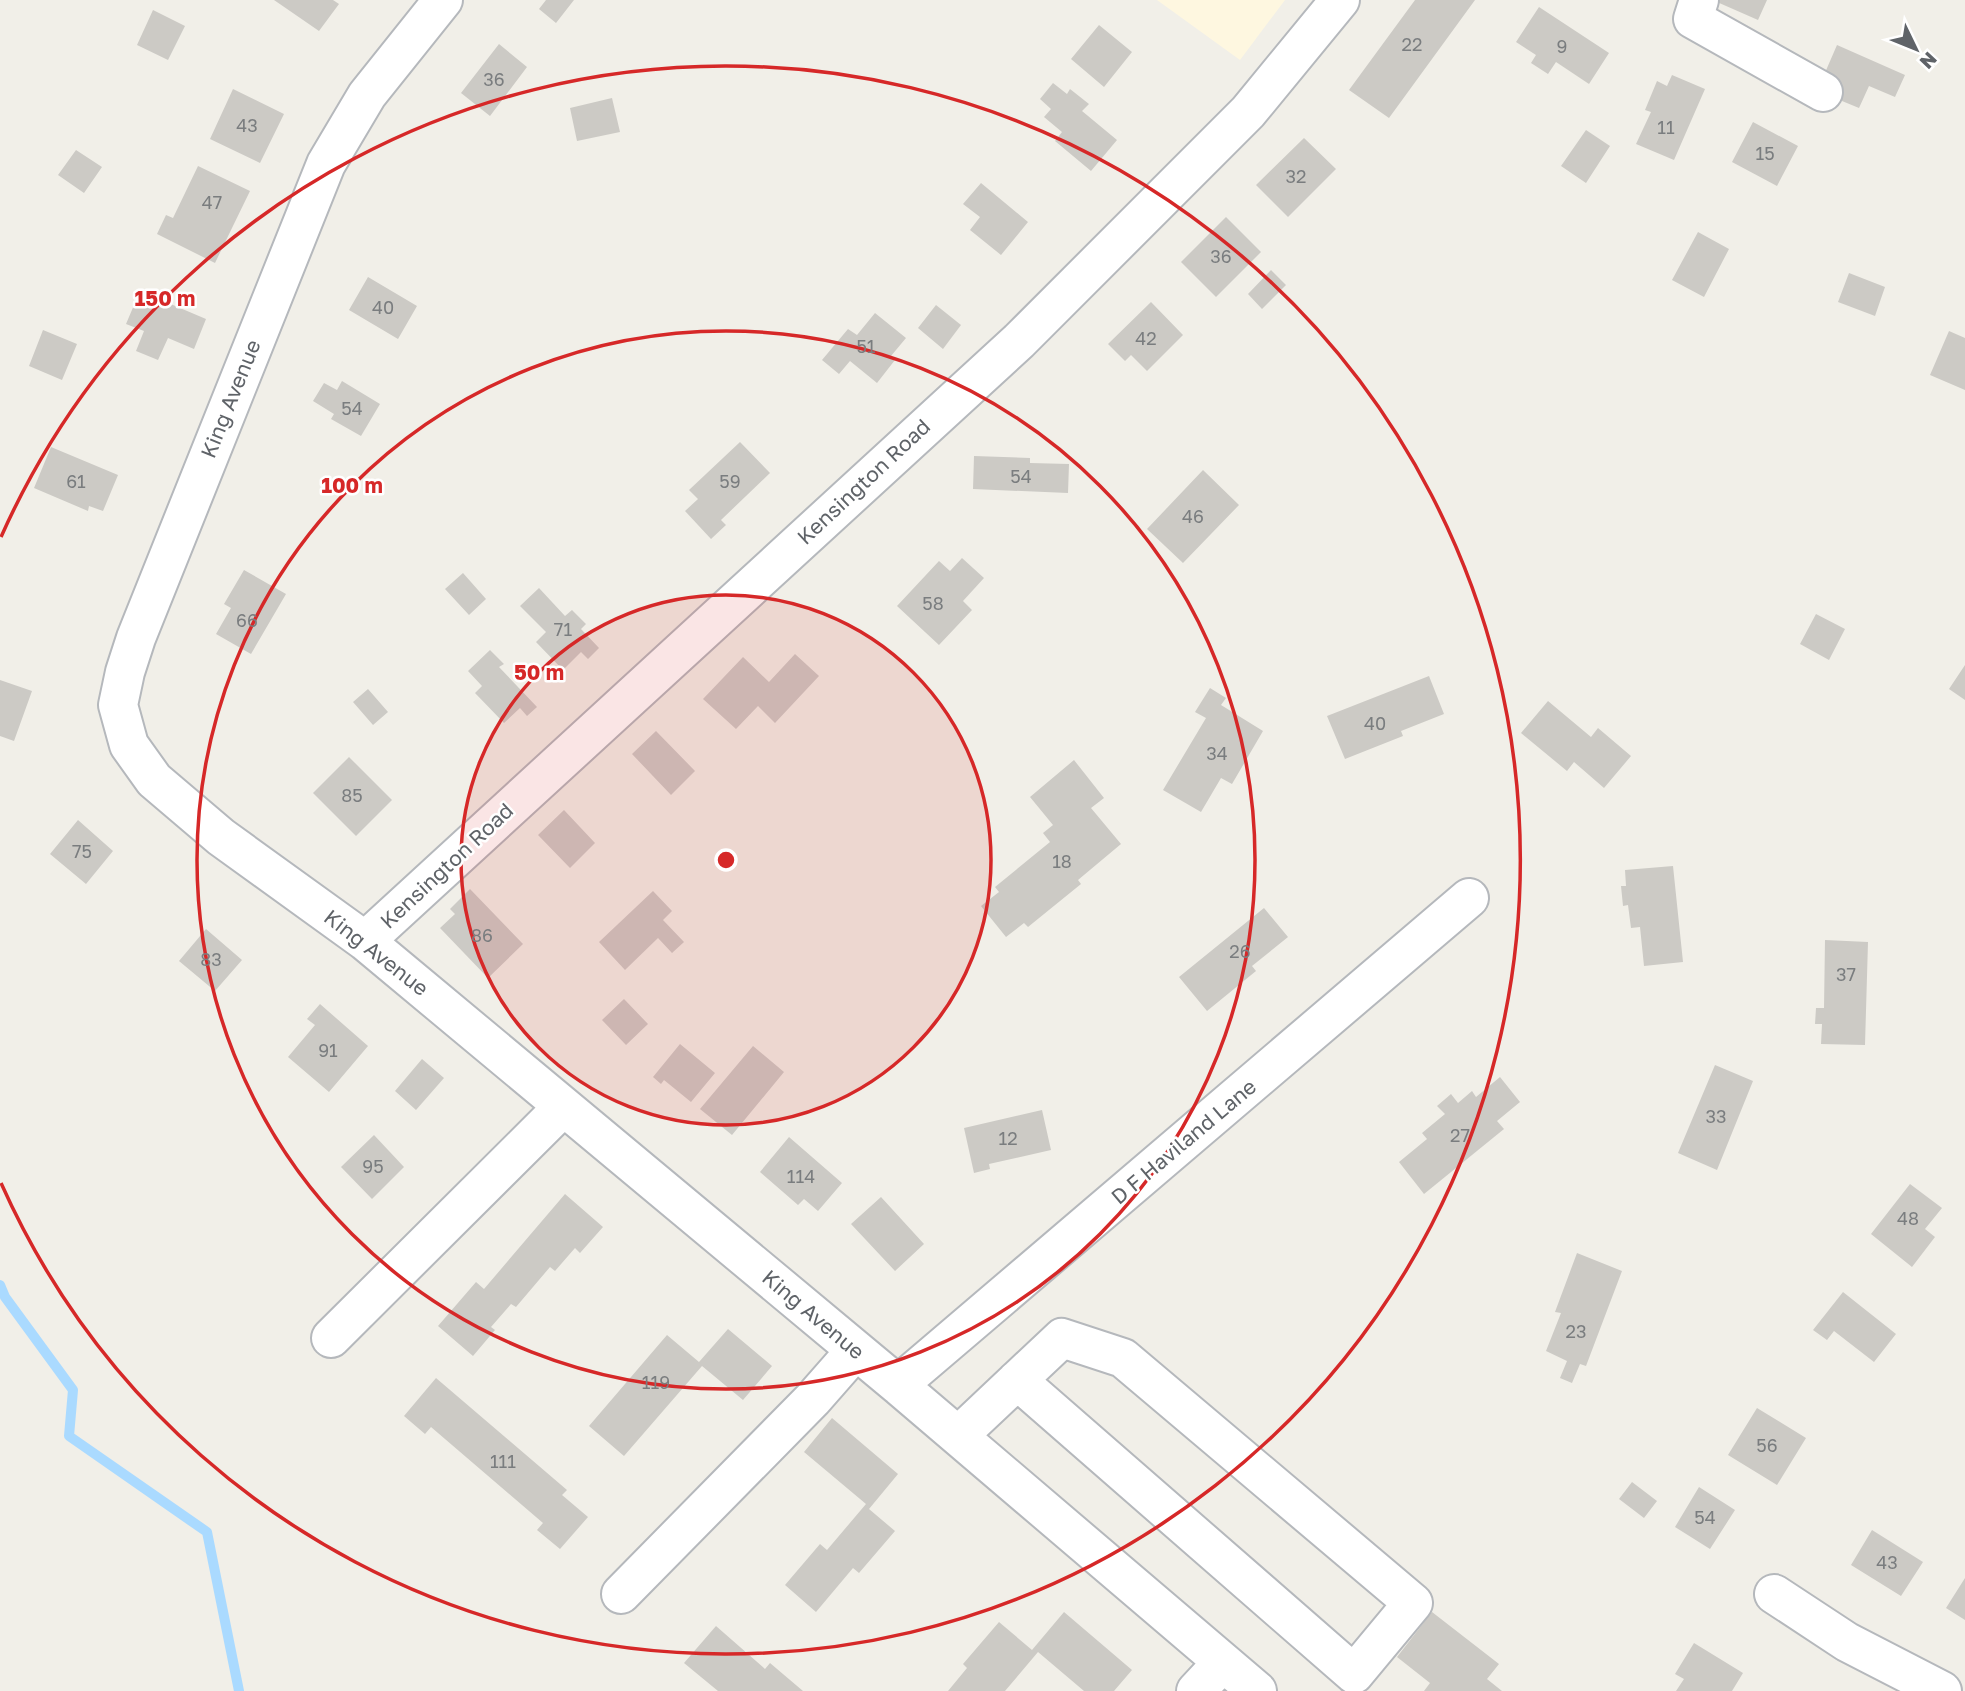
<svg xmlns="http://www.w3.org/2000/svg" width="1965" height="1691" viewBox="0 0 1965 1691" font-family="'Golos Text',sans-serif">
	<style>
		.commercial { fill: #fef7e0 }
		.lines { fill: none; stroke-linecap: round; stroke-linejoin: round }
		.stream { stroke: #aadaff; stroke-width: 10 }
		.building { fill: #cccac5 }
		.minor-casing { stroke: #b5b8bc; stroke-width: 42 }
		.minor { stroke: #fff; stroke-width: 38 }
		.ring { fill: none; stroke: #d62828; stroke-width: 3.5 }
		.labels { text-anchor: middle; stroke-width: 5; stroke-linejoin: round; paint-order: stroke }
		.number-label { font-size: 18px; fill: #7a7d7f }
		.street-label { font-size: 21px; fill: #5f6368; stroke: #fff }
		.centre { fill: #d62828; stroke: #fff; stroke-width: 3.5 }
		.ring-label { font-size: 21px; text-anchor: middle; font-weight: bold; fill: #d62828; stroke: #fff; stroke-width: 5; stroke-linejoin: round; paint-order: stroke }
	</style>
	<rect width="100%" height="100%" fill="#f1efe8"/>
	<!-- commercial -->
	<path class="commercial" d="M1157,0h128l-45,60z"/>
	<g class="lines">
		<!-- stream -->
		<path class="stream" d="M0,1285l5,12 68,93 -4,46 138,96 32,159"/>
	</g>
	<!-- building -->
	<path class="building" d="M274,0h59l6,4 -20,27z
		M546,0h28l-18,23 -17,-14z
		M1415,0h60l-86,118 -40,-28z
		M1718,0h49l-9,20 -41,-18z
		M1539,7l70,46 -20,31 -33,-22 -8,12 -17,-11 5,-8 -20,-13z
		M153,10l32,16 -17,34 -31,-15z
		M1099,25l33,27 -28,35 -33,-28z
		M499,44l28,23 -37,49 -29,-23z
		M1837,45l68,30 -10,22 -26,-11 -10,22 -34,-14 -1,-19z
		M1672,75l33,14 -31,71 -38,-16 15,-32 -6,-2 12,-29 10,5z
		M1053,83l14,11 3,-5 19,15 -7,7 35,29 -26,31 -36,-30 7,-9 -18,-15 7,-8 -11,-10z
		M233,89l51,25 -24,49 -50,-24z
		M612,98l8,34 -43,9 -7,-33z
		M1753,122l45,24 -21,40 -45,-24z
		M1586,130l24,16 -24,37 -25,-17z
		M1304,138l32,31 -48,48 -32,-32z
		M76,150l26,17 -18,26 -26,-18z
		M198,166l52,25 -35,72 -58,-29 9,-19 7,3z
		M981,183l47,39 -27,33 -31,-25 10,-13 -17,-13z
		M1226,217l35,35 -45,45 -35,-35z
		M1698,232l31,17 -25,48 -32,-17z
		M1271,270l15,15 -24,24 -14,-15z
		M1849,273l36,14 -10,29 -37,-14z
		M368,277l49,29 -19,33 -49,-29z
		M140,291l66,28 -12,30 -26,-11 -10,22 -22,-9 8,-20 -18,-7z
		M1151,302l32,33 -36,36 -16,-16 -6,6 -17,-17z
		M936,305l25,20 -18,24 -25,-21z
		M875,313l31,25 -15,18 4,4 -18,23 -27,-22 -11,13 -17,-14 26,-31 9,6z
		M43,330l34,14 -15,36 -33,-14z
		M1949,331l16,7v52l-35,-15z
		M342,381l38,23 -19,32 -30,-17 3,-5 -21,-13 11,-18 13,7z
		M740,442l30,31 -49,47 5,5 -15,14 -26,-28 13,-12 -9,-9z
		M51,447l67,28 -15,36 -14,-5 -1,5 -54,-23z
		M974,456l56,2v5l39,1 -1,29 -95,-4z
		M1203,470l36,35 -56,58 -36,-34z
		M962,558l22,20 -21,23 9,9 -33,35 -42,-39 42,-45 11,10z
		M244,570l42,24 -35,60 -35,-20 15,-26 -7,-4z
		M463,573l23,26 -17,16 -24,-26z
		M539,588l26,28 7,-6 14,14 -5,5 18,19 -11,11 -7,-7 -18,18 -27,-28 10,-10 -26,-26z
		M1816,614l29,15 -16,31 -29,-16z
		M490,650l14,14 -5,3 38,40 -10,9 -7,-8 -16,15 -29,-30 7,-7 -14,-15z
		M795,654l24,22 -44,47 -17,-17 -22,23 -33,-30 40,-42 26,25z
		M1965,665v35l-16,-11z
		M1429,676l15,38 -43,17 2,5 -58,23 -18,-43z
		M0,680l32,11 -18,50 -14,-5z
		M1210,688l16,10 -5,7 42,26 -31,53 -11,-6 -20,34 -38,-22 43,-72 -11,-6z
		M368,689l20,23 -15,13 -20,-23z
		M1548,701l43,36 7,-9 33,28 -27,32 -30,-26 -7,9 -46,-38z
		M656,731l39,40 -24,24 -39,-41z
		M349,757l43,43 -36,36 -43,-43z
		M1074,760l30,38 -13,10 30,36 -43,36 3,4 -53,43 -4,-4 -18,14 -25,-31 18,-14 -4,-5 55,-45 -7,-9 10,-8 -23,-28z
		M564,810l31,33 -25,25 -32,-33z
		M78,820l35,31 -27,33 -36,-30z
		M1673,866l10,96 -39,4 -4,-39 -9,1 -3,-23 -5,1 -2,-20h5l-1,-16z
		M470,889l53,55 -35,34 -48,-50 15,-14 -5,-5z
		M653,891l19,20 -9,9 21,22 -12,11 -14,-15 -33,32 -26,-28z
		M1264,908l24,29 -36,29 4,5 -49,40 -28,-34z
		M206,929l36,31 -27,31 -36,-30z
		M1825,940l43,2 -3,103 -44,-1 1,-20h-7l1,-16h8z
		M624,999l24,25 -22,21 -24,-25z
		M320,1004l48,42 -39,46 -41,-35 27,-32 -8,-6z
		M680,1044l35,29 -24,29 -27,-22 -3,4 -8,-7z
		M753,1046l31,26 -52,63 -32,-26z
		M422,1059l22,19 -28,32 -21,-19z
		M1715,1065l38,16 -36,89 -39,-17z
		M1500,1077l20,25 -23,19 7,8 -80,65 -25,-32 28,-23 -5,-6 23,-19 -8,-8 14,-12 7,9 14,-12 4,6z
		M1042,1110l9,40 -62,14 1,5 -16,4 -10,-45z
		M374,1135l30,32 -32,32 -31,-32z
		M789,1137l53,46 -24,28 -14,-12 -6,6 -38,-33z
		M1910,1184l32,24 -17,21 10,8 -23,30 -41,-33z
		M565,1194l38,33 -23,26 -5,-5 -20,23 -5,-4 -34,40 -5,-3 -20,23 4,3 -22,26 -35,-30 38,-44 8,7z
		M881,1197l43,47 -29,27 -44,-47z
		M1577,1253l45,18 -36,95 -6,-2 -8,19 -12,-5 7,-17 -21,-10 15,-38 -6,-1z
		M1843,1292l53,42 -22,28 -40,-31 -7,9 -14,-10z
		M728,1329l44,37 -29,34 -41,-34 -78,90 -35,-30 78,-91 32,27z
		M436,1378l131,112 -5,5 26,22 -28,32 -23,-19 6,-7 -112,-96 -6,7 -21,-18z
		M1757,1408l49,30 -29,47 -49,-30z
		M832,1418l66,56 -29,35 26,22 -36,42 -6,-5 -37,44 -31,-27 35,-41 7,6 39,-46 -62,-52z
		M1632,1482l25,19 -13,17 -25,-19z
		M1699,1487l36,23 -25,39 -35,-22z
		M1872,1530l51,32 -22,34 -50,-31z
		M1965,1578v42l-19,-12z
		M1064,1612l68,58 -18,21h-30l-46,-39 -33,39h-57l19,-23 -4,-4 36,-42 33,28z
		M1432,1612l67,52 -12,15 15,12h-78l6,-8 -33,-26z
		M716,1626l49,43 5,-6 33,28h-85l-34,-28z
		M1694,1643l49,30 -11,18h-56l8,-12 -9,-5z"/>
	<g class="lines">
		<!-- minor casing -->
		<g class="minor-casing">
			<path id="minor" d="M443,0l-76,95 -41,69 -190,474 -11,34 -7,33 11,40 25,35 67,57 144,104 533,444 359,306
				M1699,0l-6,19 130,73
				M365,941l654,-600 229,-229 92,-112
				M331,1338l232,-231
				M898,1385l571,-487
				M958,1436l104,-98 61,20 290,245 -59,71 -337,-294
				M621,1594l192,-195 43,-49
				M1774,1594l73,48 95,49
				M1196,1691l27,-29"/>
		</g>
		<!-- minor -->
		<use href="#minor" class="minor"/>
	</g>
	<!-- distance rings -->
	<circle cx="726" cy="860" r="265" fill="#d62828" fill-opacity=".12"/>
	<g class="ring">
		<circle cx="726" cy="860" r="265"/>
		<circle cx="726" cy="860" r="529"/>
		<path d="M1 537A794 794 0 1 1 1 1183"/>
	</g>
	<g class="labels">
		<!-- number labels -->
		<g class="number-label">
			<text x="1412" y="51">22</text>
			<text x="1562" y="53">9</text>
			<text x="494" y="86">36</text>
			<text x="247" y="132">43</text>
			<text x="1666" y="134">11</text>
			<text x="1765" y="160">15</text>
			<text x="1296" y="183">32</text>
			<text x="212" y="209">47</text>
			<text x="1221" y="263">36</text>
			<text x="383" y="314">40</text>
			<text x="1146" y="345">42</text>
			<text x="866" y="353">51</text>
			<text x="352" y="415">54</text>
			<text x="1021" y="483">54</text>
			<text x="76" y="488">61</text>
			<text x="730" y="488">59</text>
			<text x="1193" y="523">46</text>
			<text x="933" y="610">58</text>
			<text x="247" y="627">66</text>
			<text x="563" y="636">71</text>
			<text x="1375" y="730">40</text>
			<text x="1217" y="760">34</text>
			<text x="352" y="802">85</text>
			<text x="82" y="858">75</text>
			<text x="1062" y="868">18</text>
			<text x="482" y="942">86</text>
			<text x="1240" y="958">26</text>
			<text x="211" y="966">83</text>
			<text x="1846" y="981">37</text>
			<text x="328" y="1057">91</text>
			<text x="1716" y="1123">33</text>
			<text x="1460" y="1142">27</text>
			<text x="1008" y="1145">12</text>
			<text x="373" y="1173">95</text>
			<text x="801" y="1183">114</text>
			<text x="1908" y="1225">48</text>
			<text x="1576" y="1338">23</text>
			<text x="656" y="1389">119</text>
			<text x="1767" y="1452">56</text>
			<text x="503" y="1468">111</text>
			<text x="1705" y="1524">54</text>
			<text x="1887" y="1569">43</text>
		</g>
		<!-- street labels -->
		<g class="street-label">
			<text transform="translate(231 399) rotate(-68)" y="7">King Avenue</text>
			<text transform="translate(864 482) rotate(-43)" y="7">Kensington Road</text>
			<text transform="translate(447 866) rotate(-43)" y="7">Kensington Road</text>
			<text transform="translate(376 953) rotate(38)" y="7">King Avenue</text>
			<text transform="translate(1184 1142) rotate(-40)" y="7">D F Haviland Lane</text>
			<text transform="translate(813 1315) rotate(40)" y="7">King Avenue</text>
		</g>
	</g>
	<circle cx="726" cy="860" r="10" class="centre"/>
	<g class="ring-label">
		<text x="165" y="306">150 m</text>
		<text x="352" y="493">100 m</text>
		<text x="539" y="680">50 m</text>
	</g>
	<!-- north arrow -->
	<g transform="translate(1916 49) rotate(133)" stroke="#ffffff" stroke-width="5" paint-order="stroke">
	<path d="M0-5L12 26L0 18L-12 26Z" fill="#5f6368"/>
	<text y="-10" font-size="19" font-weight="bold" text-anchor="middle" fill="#5f6368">N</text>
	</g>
</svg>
